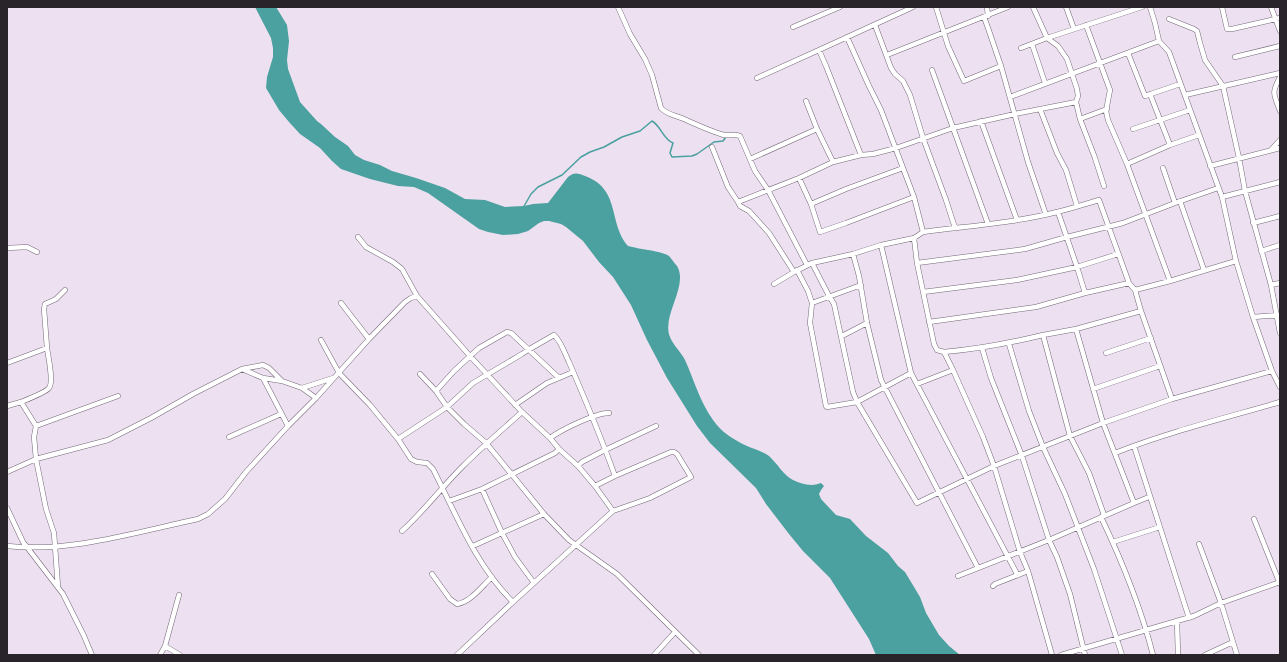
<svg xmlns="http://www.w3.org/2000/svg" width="1287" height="662" viewBox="0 0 1287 662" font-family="Montserrat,sans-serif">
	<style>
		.water { fill: #4ba0a0 }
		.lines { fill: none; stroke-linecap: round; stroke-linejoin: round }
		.stream { stroke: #4ba0a0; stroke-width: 1.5 }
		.minor-casing { stroke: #736876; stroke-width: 5.5 }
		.minor { stroke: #fff; stroke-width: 4.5 }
	</style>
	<rect width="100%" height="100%" fill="#ede0f0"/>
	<!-- water -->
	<path class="water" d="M255,7h21l11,18 2,16 -2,19 1,9 12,33 17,19 4,3 14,13 13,9 7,9 9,5 16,5 12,6 24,7 29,10 20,11 20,1 20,7 19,-1 9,-2 15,-1 20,-26c6,-5 10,-4 17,-1 36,13 23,47 43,70 10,3 34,5 41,10 2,2 6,8 8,10 12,20 -16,50 -7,71 3,8 11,15 15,23 9,20 15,42 28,60 8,12 21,20 34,26 7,3 15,5 22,10 8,7 15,20 24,24 9,4 18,7 28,3l3,3 -3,4 -2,4 2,5 15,16 14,4 16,17 22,17 10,13 7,6 15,25 6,16 13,22 10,11 11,9h-84l-7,-16 -39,-61 -27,-27 -14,-17 -23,-30 -10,-16 -46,-45 -13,-17 -30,-48 -20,-38 -16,-35 -18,-28 -14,-15 -16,-21 -17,-14 -5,-3 -12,-3h-5l-5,2 -11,8 -10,3 -15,1 -15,-3 -9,-3 -51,-36 -14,-6 -16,-1 -28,-7 -29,-10 -9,-8 -12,-13 -20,-14 -11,-12 -10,-12 -13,-22 1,-11 6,-20v-9l-2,-10z"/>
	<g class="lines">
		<!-- stream -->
		<path class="stream" d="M523,208l8,-14 7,-7 24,-12 19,-18 9,-5 14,-5 18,-10 18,-6 12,-10c9,5 11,18 21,22l-3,10 2,4 20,-1 5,-2 17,-12 9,-1 3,-4"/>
		<!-- minor casing -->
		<g class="minor-casing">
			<path id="minor" d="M618,7l12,27 15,25 7,16 9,33c6,7 15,7 23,11 13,6 26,12 40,16 6,1 11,-1 16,1l15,35 13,19 39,75
				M936,7l12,39 16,35 37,-15
				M987,7l1,9
				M1033,7l14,31 11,8 9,13 10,30 1,7 -2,6 4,17 15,39 9,28
				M1066,7l8,22
				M1150,7l5,16 4,18 10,11 53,145 14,64 17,56 19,54 8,16
				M1222,7l5,22h5l48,-11
				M1271,7l9,24
				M984,17l4,11 13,38 27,96 18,53
				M1169,19l25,10 3,2 3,12 5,17 18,26 16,72 6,33 26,94 9,48
				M875,25l16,43 4,6 8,7 7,14 13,43 23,62 9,28
				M1086,25l24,65 -4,21 2,9 19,44 43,117 66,-20
				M793,27l47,-20
				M847,37l22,49 12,24 33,87 9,35
				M1032,44l13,39
				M1021,48l26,-10 95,-31
				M819,50l7,16 35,89
				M1128,53l17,43 35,-12
				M887,55l121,-48
				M1235,57l45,-11
				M932,70l56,154
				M1280,77c-9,17 -6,17 0,34
				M757,78l62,-28 94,-43
				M1150,94l20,51
				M1185,95l95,-22
				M1010,97l149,-56
				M806,101l11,28 16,33
				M1040,109l17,44 9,17 11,36
				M1080,119l27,-10
				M981,121l36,99
				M1133,129l57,-19
				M712,147l16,40 10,15 2,4 9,5 20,22 25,39
				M1271,150l9,-10
				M750,159l67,-30
				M1127,164l43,-19 29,-10
				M1210,166l70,-18
				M1163,168l12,35
				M799,178l12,26 9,28 26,-9 68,-26
				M1222,197l58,-15
				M1180,201l24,69
				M738,202l61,-24 34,-16 28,-7 12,-1 23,-6 57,-20 62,-14 61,-12
				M811,204l35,-15 57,-21
				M1058,212l19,55 8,26
				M1253,223l27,-7
				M358,237l8,10 27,15 9,7 15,27 53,60 52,56 28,26 9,11 19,17 17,20 18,25
				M914,238l3,25 17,81 3,6 7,2
				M881,245l30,128 106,201
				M7,248l20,-1 10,5
				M1261,251l19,-6
				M853,254l6,22 8,47 14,57 97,188
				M812,263l17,33 5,8 19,88 4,10 60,101 77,-37 109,-43 69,-24 100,-28
				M917,263l108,-14 42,-12 56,-14 52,-20 43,-15
				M797,270l11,21 4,12 -2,20 16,83 1,1 30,-5 54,-29
				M774,284l20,-12 18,-9 41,-9 28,-9 33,-7 9,-6c45,-6 91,-9 134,-20 14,-3 28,-8 42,-12l30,83 6,7
				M1271,285l9,-2
				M923,292l94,-12 60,-13 41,-13
				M341,303l28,36
				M812,303l49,-18
				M1141,311l-6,-21 35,-9
				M1253,317l27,-2
				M929,322l107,-15 49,-14 44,-10
				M1076,329l27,94 31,80
				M1043,335l33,-6 65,-18 31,88
				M842,336l25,-13
				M321,340l18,33 31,32 28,34 13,20 6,3 10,1 6,6c23,45 43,97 80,133
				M1009,344l20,67 14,36 22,47 29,75 28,86
				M47,348c1,8 7,34 2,40 -3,4 -23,12 -28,14l15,24 -2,11 2,22 10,50 8,24 4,54
				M982,348l9,30 31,78 27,84 8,17 13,37 15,61
				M1106,353l45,-15
				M7,363l40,-15 -3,-39 1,-5 11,-5 9,-9
				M242,369l21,9 19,3
				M953,370l-9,-18c35,-3 66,-9 99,-17l27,101 19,37 15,42
				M420,374l16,17 11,16 17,17 22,19 58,71 25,26 48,34 82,81
				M263,378l25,48
				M917,384l36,-14 30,67 11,29 26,86 8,19 24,84
				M302,388l14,10
				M1093,389l67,-23
				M436,391l18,-20 25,-23 28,-16 4,1 48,45
				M515,405l32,-22 26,-11
				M7,406l14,-4
				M36,426l82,-30
				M229,437l52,-23
				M550,438c11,-8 45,-25 59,-25
				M398,439l49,-32 26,-24 49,-29 6,-4 26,-15c7,6 11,19 15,27 16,37 32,75 46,114
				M1134,446l55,172
				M1115,453c53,-21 110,-35 165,-51
				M578,466l4,-4 23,-12 51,-24
				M7,472l29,-13 72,-19 43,-22 42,-24 49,-25 21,-4 6,3 13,13 20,7 31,-10
				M482,489l20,44 13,24 19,26
				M449,501l33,-12 73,-36 4,-4
				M7,508l16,34 40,52 21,42 8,19
				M1101,517c21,44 40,91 52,138
				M1254,519l26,65
				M402,531c22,-20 40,-44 61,-65 19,-19 39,-36 59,-54
				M1113,542l47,-15
				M1199,544l22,59 16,52
				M7,546c62,7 130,-14 191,-27l10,-5 17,-15 21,-27 42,-46 28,-28 53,-59 36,-37 6,-4 6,-2
				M473,546l71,-32
				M432,574l18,25 7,5c14,-2 25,-18 35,-27
				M958,576l91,-36 85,-37 15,-6
				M993,586l2,-2 33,-13
				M1177,621l1,34
				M165,646l15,9
				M160,655l5,-9 14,-51
				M457,655l56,-53 100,-91 37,-13 41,-21 -14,-23 -3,-2h-3l-56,24 -20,10
				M654,655l21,-23
				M1061,655l133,-39 27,-13 59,-21
				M1205,655l28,-13"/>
		</g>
		<!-- minor -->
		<use href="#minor" class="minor"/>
	</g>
	<!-- border -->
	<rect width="1287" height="662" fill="none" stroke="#29242a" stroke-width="16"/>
</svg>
